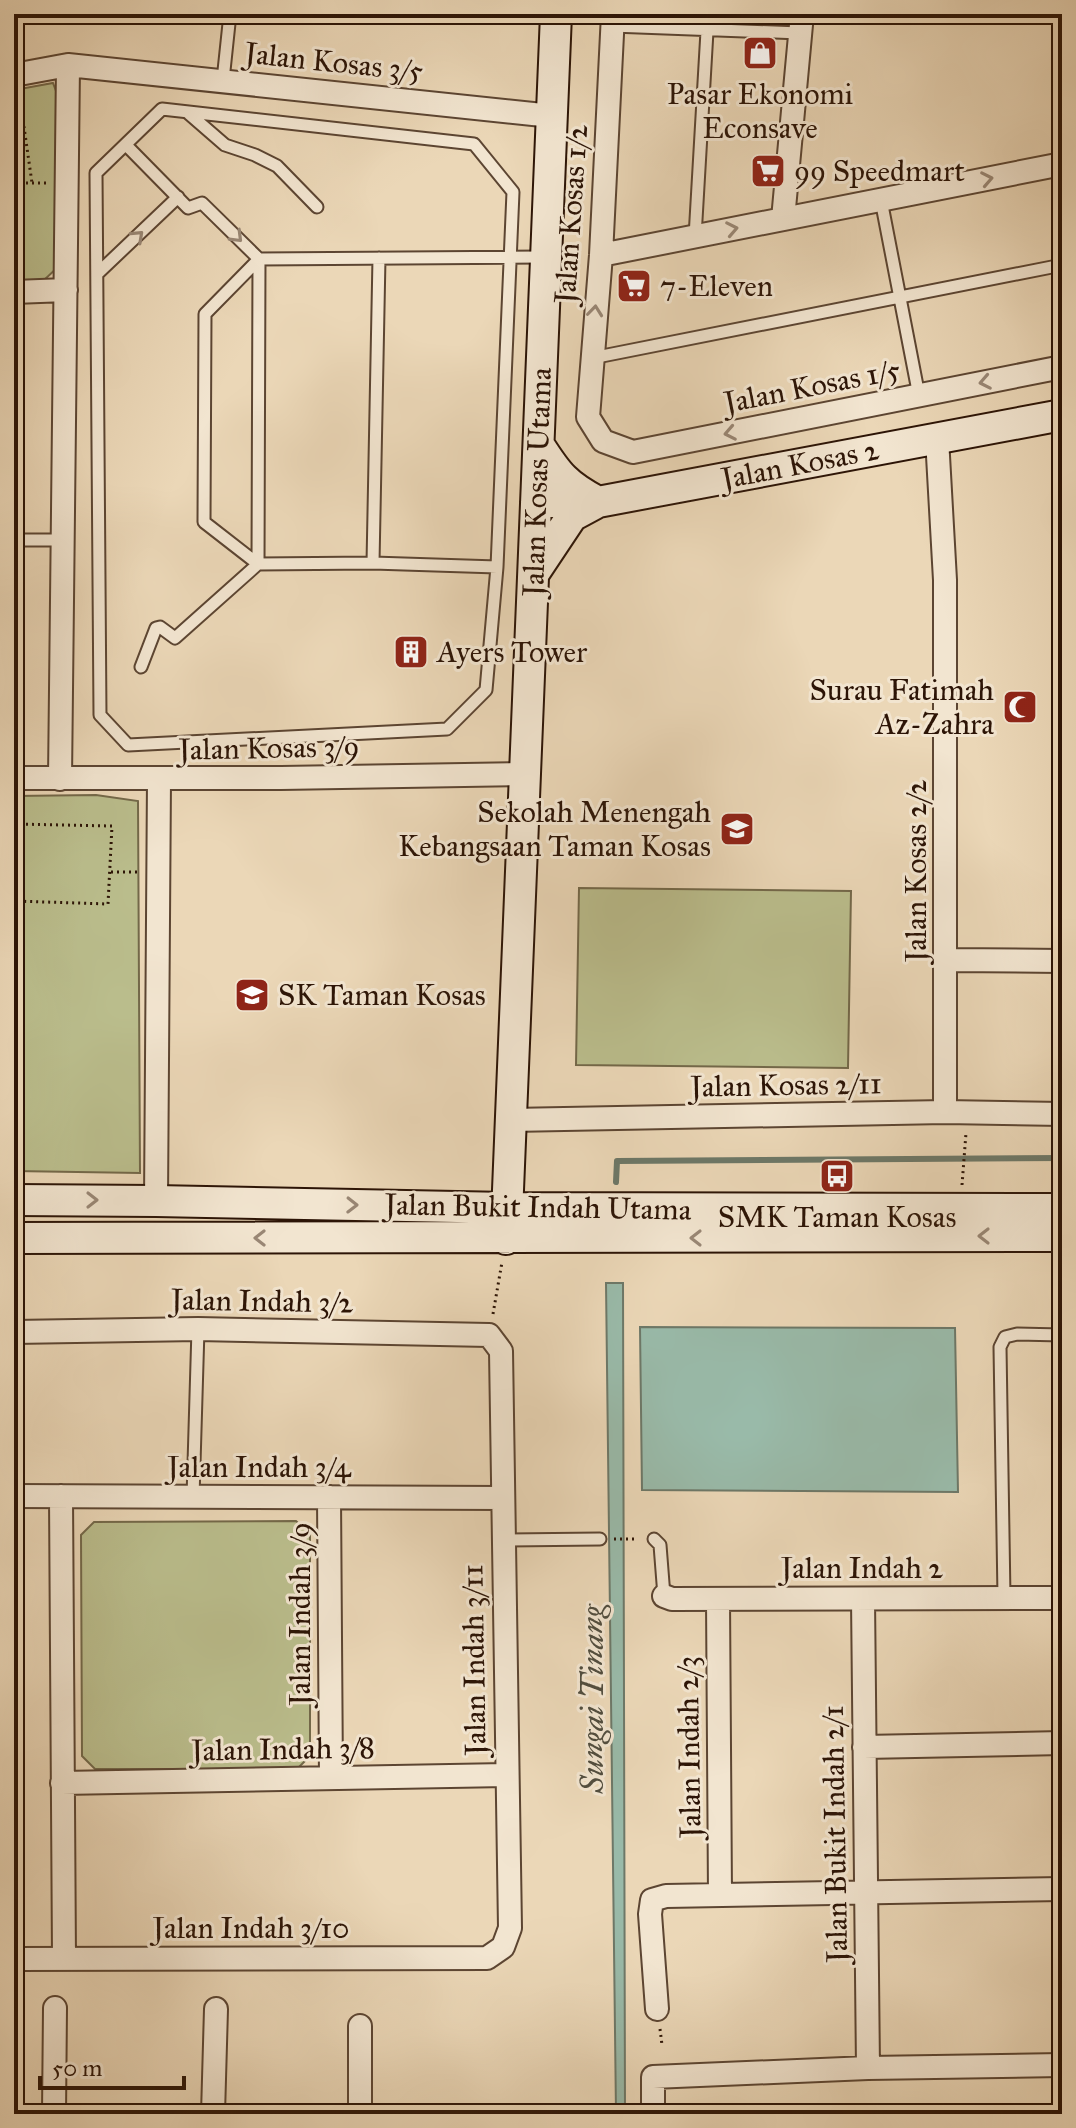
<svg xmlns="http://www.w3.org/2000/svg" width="1076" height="2128" viewBox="0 0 1076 2128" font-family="'IM FELL Great Primer',serif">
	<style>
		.green { fill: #babd8c; stroke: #736849; stroke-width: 2 }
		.water { fill: #99baa9; stroke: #6d7868; stroke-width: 2 }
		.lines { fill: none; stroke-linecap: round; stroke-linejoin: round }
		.stream { stroke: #6d7868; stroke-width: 6 }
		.lane-casing { stroke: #5c4532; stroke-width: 15 }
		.street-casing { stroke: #5c4532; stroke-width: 26 }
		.secondary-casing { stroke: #2c1406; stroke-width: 34 }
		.path { stroke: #2c1406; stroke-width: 3; stroke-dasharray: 2 4; stroke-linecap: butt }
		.lane { stroke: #f2e5d0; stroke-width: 11 }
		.street { stroke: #f2e5d0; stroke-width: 22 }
		.secondary { stroke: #f2e5d0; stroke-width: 30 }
		.oneway { stroke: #998775 }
		.labels { text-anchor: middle; stroke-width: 6; stroke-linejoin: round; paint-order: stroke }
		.street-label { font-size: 30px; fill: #2c1406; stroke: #f2e5d0 }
		.poi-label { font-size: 30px; fill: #2c1406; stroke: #f2e5d0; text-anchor: start }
		.water-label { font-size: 32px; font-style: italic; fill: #524e3f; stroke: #f2e5d0 }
	</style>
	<rect width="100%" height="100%" fill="#ebd7b7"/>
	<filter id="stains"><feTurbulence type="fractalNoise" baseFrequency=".0025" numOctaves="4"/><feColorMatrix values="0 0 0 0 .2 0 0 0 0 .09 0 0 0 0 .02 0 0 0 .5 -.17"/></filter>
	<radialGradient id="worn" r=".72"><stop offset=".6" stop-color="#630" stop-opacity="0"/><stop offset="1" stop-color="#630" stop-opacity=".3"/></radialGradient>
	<!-- green -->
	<path class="green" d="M53,83l6,16v167l-16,15 -29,1v-192z
		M96,795l42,6 2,372 -126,-2v-375z
		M579,888l272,3 -3,177 -272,-3z
		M296,1521l14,13v222l-13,13h-202l-13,-13 -1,-221 13,-13z"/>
	<!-- water -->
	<path class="water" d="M606,1283h17l2,831h-9z
		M640,1327l315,1 3,164 -316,-2z"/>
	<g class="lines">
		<!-- stream -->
		<path class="stream" d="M616,1182l1,-21 445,-3"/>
		<!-- lane casing -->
		<g class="lane-casing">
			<path id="lane" d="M612,26l188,7
				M223,80l7,-66
				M162,109l312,35 39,48 -16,375 -11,123 -39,39 -319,16 -28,-30 -4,-542z
				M187,112l38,33 30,10 22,11 40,41
				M126,145l62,63 14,-5 57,56 -1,305 -83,74 -15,-11 -4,1 -15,39
				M881,200l38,196
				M695,237l13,-223
				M97,274l81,-77
				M592,358l470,-93
				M14,540h49
				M373,563l6,-305
				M497,567l-124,-4 -115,1 -54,-42 1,-208 54,-55 283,-2
				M193,1497l5,-168
				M654,1539l6,6 4,51
				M503,1540l97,-1
				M1004,1597l-4,-250 5,-10 12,-3 45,1"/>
		</g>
		<!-- street casing -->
		<g class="street-casing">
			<path id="street" d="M613,14l-12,241 -13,162 15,24 30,11 429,-85
				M14,75l54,-10 484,51
				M783,219l19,-205
				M601,255l461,-91
				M14,292l52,-2
				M937,438l8,142v532
				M14,778h267l244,-4
				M60,779l8,-714
				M947,960l115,1
				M511,1120l434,-8 117,2
				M156,1201l3,-422
				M14,1332l184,-3 291,6 12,16 9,577 -7,19 -16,11 -473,1
				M14,1496l489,2
				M61,1496l3,462
				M329,1497l2,281
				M664,1596l8,3 390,-1
				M718,1599l2,296
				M863,1599l5,469
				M864,1747l198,-4
				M62,1783l444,-8
				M657,2009l-7,-95 2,-14 14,-4 396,-7
				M360,2026v88
				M54,2114l1,-106
				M213,2114l3,-105
				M653,2114v-37l215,-9 194,-3"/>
		</g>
		<!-- secondary casing -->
		<g class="secondary-casing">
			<path id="secondary" d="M539,445c19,30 27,40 59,57
				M536,502h62l464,-87
				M534,573l38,-57 26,-14
				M14,1200l142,1 352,7 554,1
				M14,1238l1048,-2
				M506,1239l50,-1225"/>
		</g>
		<!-- path -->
		<path class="path" d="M14,111l10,16 8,56
			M14,183h33
			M14,824l98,2 -4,78 -94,-3
			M111,872h27
			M962,1185l4,-52
			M493,1314l9,-52
			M614,1539h24
			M660,2029l2,16"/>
		<!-- lane -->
		<use href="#lane" class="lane"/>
		<!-- street -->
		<use href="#street" class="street"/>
		<!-- secondary -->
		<use href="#secondary" class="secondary"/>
	</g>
	<!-- one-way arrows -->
	<defs><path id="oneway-chevron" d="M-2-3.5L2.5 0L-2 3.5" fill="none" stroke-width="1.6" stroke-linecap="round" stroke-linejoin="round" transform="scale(2)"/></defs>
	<g class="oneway">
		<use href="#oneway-chevron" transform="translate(987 179) rotate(-11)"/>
		<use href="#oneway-chevron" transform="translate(732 229) rotate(-11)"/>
		<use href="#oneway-chevron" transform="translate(138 236) rotate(-43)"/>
		<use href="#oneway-chevron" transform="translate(237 237) rotate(45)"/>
		<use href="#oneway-chevron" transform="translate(595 311) rotate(-84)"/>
		<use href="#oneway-chevron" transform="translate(985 382) rotate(169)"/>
		<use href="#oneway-chevron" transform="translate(730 433) rotate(169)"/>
		<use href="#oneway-chevron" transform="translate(92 1200)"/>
		<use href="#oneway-chevron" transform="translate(352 1205) rotate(1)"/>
		<use href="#oneway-chevron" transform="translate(984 1236) rotate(180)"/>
		<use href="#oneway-chevron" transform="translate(260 1238) rotate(-180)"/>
		<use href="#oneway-chevron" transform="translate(696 1238) rotate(180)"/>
	</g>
	<!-- icons -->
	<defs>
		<g id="shop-square" transform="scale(1.8)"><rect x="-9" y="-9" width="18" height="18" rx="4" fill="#8f2418" stroke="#f2e5d0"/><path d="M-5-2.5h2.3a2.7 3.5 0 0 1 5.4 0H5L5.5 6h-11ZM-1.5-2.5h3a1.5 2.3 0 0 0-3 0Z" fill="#fff"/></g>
		<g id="supermarket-square" transform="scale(1.8)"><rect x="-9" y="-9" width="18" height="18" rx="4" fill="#8f2418" stroke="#f2e5d0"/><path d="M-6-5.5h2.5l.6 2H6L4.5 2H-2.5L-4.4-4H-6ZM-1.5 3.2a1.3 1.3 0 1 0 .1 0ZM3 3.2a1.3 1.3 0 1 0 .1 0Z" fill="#fff"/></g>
		<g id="building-square" transform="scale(1.8)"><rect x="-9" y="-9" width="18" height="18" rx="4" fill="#8f2418" stroke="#f2e5d0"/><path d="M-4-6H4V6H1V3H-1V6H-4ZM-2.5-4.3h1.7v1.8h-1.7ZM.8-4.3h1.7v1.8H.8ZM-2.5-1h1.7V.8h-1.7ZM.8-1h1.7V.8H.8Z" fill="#fff"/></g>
		<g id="mosque-square" transform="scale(1.8)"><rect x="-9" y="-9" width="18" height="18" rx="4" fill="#8f2418" stroke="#f2e5d0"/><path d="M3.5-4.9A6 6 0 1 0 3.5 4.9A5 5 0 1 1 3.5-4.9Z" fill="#fff"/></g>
		<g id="school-square" transform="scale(1.8)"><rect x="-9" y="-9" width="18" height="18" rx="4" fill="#8f2418" stroke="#f2e5d0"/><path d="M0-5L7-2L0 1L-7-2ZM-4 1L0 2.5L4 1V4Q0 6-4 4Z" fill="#fff"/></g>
		<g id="bus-square" transform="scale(1.8)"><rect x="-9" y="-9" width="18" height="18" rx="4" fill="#8f2418" stroke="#f2e5d0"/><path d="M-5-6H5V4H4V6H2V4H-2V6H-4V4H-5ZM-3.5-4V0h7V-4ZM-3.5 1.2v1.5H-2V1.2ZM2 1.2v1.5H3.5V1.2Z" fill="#fff"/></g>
	</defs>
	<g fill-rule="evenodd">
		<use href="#shop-square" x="760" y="53"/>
		<use href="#supermarket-square" x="768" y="171"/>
		<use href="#supermarket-square" x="634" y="286"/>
		<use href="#building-square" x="411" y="652"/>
		<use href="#mosque-square" x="1020" y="707"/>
		<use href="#school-square" x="737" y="829"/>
		<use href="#school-square" x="252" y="995"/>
		<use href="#bus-square" x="837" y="1176"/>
	</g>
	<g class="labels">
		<!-- street labels -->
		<g class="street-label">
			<text transform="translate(334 62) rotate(6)" y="10">Jalan Kosas 3/5</text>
			<text transform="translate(571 214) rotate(-86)" y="10">Jalan Kosas 1/2</text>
			<text transform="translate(812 386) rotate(-11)" y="10">Jalan Kosas 1/5</text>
			<text transform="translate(800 464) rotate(-11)" y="10">Jalan Kosas 2</text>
			<text transform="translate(537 482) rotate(-88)" y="10">Jalan Kosas Utama</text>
			<text transform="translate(269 748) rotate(-1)" y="10">Jalan Kosas 3/9</text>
			<text transform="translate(916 871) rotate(-90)" y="10">Jalan Kosas 2/2</text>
			<text transform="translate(786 1085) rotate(-1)" y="10">Jalan Kosas 2/11</text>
			<text transform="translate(538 1207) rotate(1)" y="10">Jalan Bukit Indah Utama</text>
			<text transform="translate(262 1301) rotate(1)" y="10">Jalan Indah 3/2</text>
			<text x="259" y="1477">Jalan Indah 3/4</text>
			<text x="862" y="1578">Jalan Indah 2</text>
			<text transform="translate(300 1614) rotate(-90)" y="10">Jalan Indah 3/9</text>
			<text transform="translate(474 1660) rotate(-91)" y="10">Jalan Indah 3/11</text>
			<text transform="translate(689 1747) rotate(-91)" y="10">Jalan Indah 2/3</text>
			<text transform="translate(283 1749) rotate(-1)" y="10">Jalan Indah 3/8</text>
			<text transform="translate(835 1834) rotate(-91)" y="10">Jalan Bukit Indah 2/1</text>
			<text x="251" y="1938">Jalan Indah 3/10</text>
		</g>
		<!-- poi labels -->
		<g class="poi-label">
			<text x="760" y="104" text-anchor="middle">Pasar Ekonomi<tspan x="760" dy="34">Econsave</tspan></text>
			<text x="794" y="181">99 Speedmart</text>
			<text x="660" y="296">7-Eleven</text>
			<text x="437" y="662">Ayers Tower</text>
			<text x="994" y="700" text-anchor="end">Surau Fatimah<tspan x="994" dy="34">Az-Zahra</tspan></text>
			<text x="711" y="822" text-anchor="end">Sekolah Menengah<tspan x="711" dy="34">Kebangsaan Taman Kosas</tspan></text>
			<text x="278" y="1005">SK Taman Kosas</text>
			<text x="837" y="1227" text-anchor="middle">SMK Taman Kosas</text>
		</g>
		<!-- water labels -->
		<g class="water-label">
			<text transform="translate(592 1699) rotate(-90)" y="11">Sungai Tinang</text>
		</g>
	</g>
	<!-- margin -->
	<rect width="1076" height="2128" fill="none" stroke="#ebd7b7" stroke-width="48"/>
	<rect x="16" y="16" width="1044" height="2096" fill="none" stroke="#2c1406" stroke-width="4"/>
	<rect x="24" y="24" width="1028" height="2080" fill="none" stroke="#2c1406" stroke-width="2"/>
	<!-- scale -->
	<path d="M40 2076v12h144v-12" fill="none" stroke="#2c1406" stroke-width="4"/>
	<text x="52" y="2076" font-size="24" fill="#2c1406" stroke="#f2e5d0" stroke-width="6" paint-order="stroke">50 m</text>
	<rect width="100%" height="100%" filter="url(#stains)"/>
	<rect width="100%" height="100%" fill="url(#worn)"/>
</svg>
